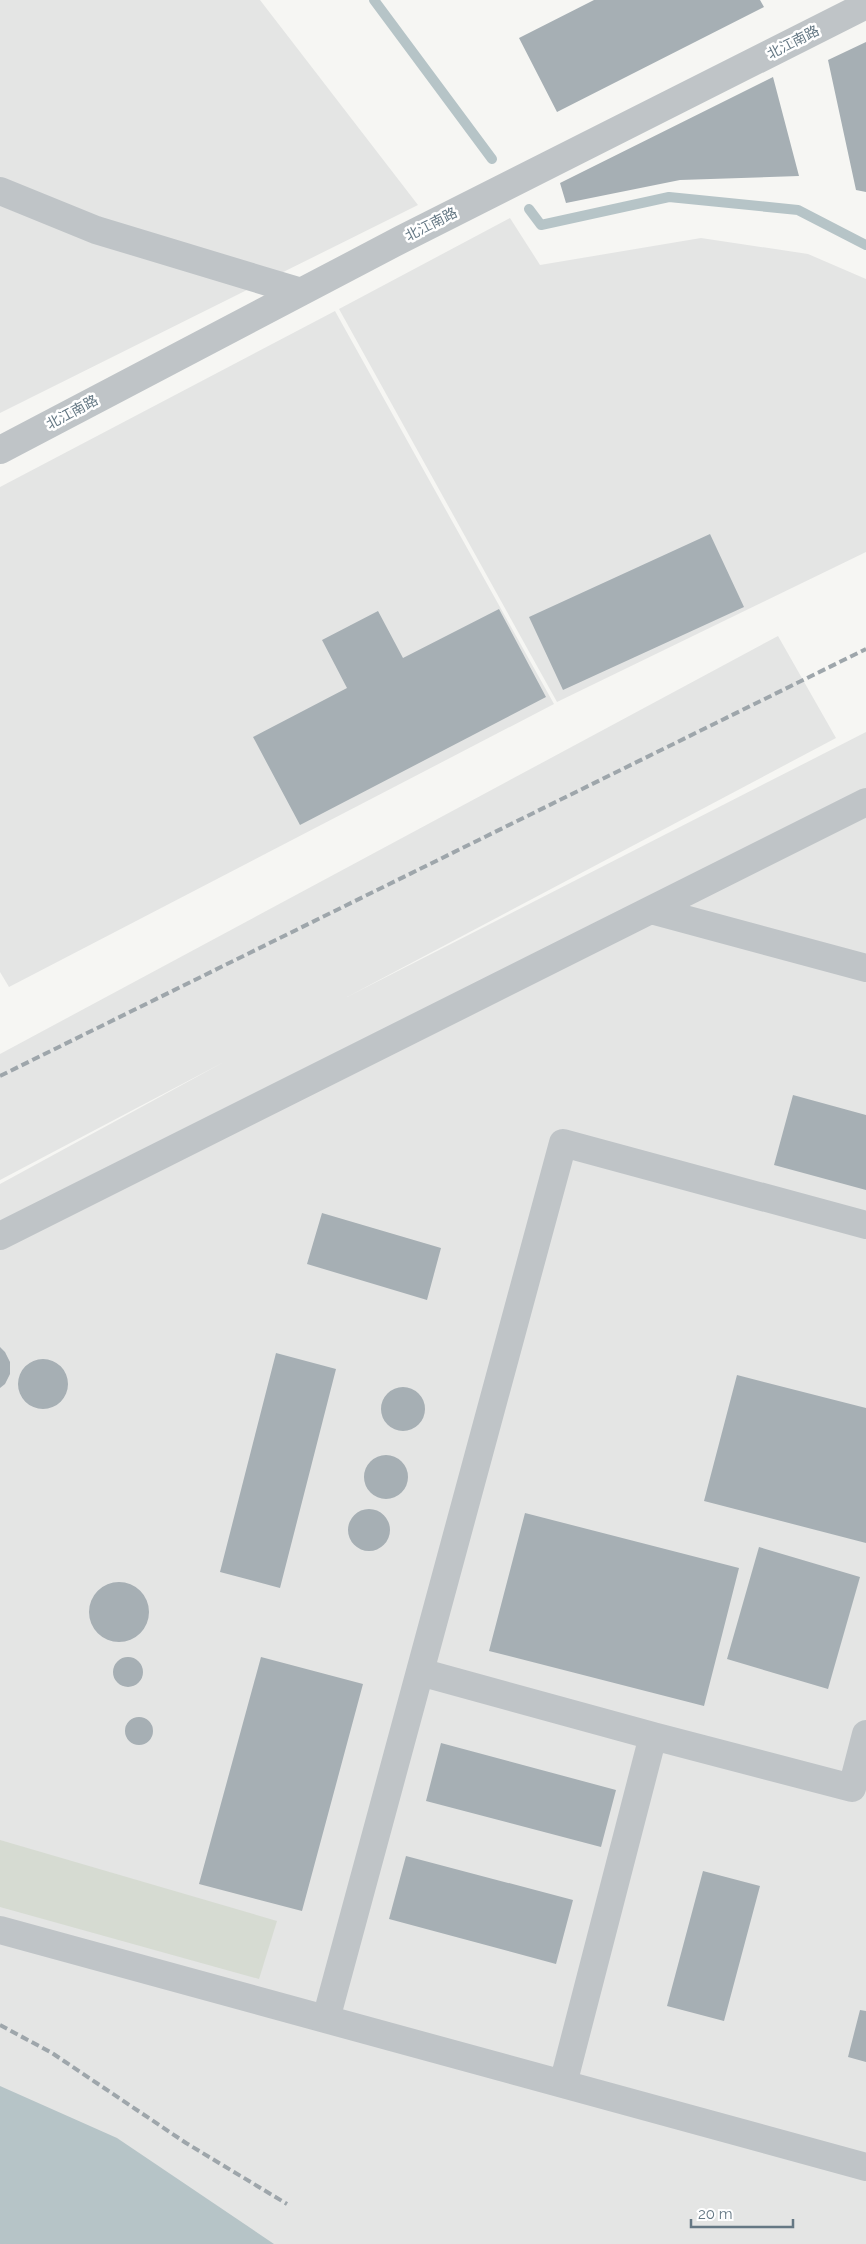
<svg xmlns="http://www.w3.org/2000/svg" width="866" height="2244" viewBox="0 0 866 2244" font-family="Raleway,'Noto Sans SC',sans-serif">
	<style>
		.built { fill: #e4e5e4 }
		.green { fill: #d6dbd2 }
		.water { fill: #b6c4c7 }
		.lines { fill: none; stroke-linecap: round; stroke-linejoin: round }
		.stream { stroke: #b6c4c7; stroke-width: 10 }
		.building { fill: #a6afb4 }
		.minor { stroke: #bfc4c7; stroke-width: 28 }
		.rail { stroke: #9ea6ab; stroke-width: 4; stroke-dasharray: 8 4; stroke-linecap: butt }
		.labels { text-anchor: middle; stroke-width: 5; stroke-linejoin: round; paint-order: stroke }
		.street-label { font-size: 14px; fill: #657884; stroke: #fff }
	</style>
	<rect width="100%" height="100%" fill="#f6f6f3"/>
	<!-- built -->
	<path class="built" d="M0,0h260l158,205 -418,208z
		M510,218l30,47 161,-27 107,16 58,25v273l-309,150 -218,-393z
		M335,311l219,393 -545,283 -9,-15v-485z
		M778,636l58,102 -489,259 519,-265v1512h-866v-1060l224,-122 -224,118v-126z"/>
	<!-- green -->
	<path class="green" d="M0,1840l277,81 -18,58 -259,-72z"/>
	<!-- water -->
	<path class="water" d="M0,2086l117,52 157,106h-274z"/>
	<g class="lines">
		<!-- stream -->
		<path class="stream" d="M374,0l118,159
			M529,209l12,16 128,-28 129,13 68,35"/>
	</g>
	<!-- building -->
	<path class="building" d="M594,0h166l4,7 -207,105 -38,-74z
		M866,42v150l-10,-2 -28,-130z
		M773,77l26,99 -119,4 -114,23 -6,-20z
		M710,534l34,73 -181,83 -34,-73z
		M499,609l47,88 -246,128 -47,-88 94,-49 -25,-48 56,-29 25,47z
		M793,1095l73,20v75l-92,-25z
		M322,1213l119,35 -14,52 -120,-36z
		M0,1347l5,5 5,10v12l-5,10 -5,4z
		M276,1353l60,16 -56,219 -60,-16z
		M18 1384a25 25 0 1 1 50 0a25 25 0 1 1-50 0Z
		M737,1375l129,33v135l-162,-42z
		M381 1409a22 22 0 1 1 44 0a22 22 0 1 1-44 0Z
		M364 1477a22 22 0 1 1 44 0a22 22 0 1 1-44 0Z
		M348 1530a21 21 0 1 1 42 0a21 21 0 1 1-42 0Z
		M525,1513l214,55 -35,138 -215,-55z
		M759,1547l101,30 -32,112 -101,-30z
		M89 1612a30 30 0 1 1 60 0a30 30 0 1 1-60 0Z
		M261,1657l102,27 -61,227 -103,-27z
		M113 1672a15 15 0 1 1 30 0a15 15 0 1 1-30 0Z
		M125 1731a14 14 0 1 1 28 0a14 14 0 1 1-28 0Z
		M441,1743l175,47 -15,57 -175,-46z
		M406,1856l167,44 -17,64 -167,-45z
		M703,1871l57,15 -36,135 -57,-15z
		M860,2010l6,1v51l-18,-5z"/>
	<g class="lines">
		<!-- minor -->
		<path class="minor" d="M0,191l96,39 205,62
			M0,450l402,-211 464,-234
			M651,910l215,58
			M0,1236l866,-434
			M420,1672l233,64
			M0,1930l866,237
			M326,2019l237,-876 303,82
			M563,2084l90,-348 199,52 14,-54"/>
		<!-- rail -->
		<path class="rail" d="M0,1076l866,-427
			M0,2025l52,28 134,90 101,61"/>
	</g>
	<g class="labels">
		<!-- street labels -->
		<g class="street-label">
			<text transform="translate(793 42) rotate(-27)" y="5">北江南路</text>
			<text transform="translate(431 224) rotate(-27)" y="5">北江南路</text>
			<text transform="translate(72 412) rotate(-28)" y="5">北江南路</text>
		</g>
	</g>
	<!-- scale -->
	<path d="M691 2219v8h102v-8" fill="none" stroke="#657884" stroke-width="2.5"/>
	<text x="698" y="2219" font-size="15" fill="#657884" stroke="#ffffff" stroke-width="4" paint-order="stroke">20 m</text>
</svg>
